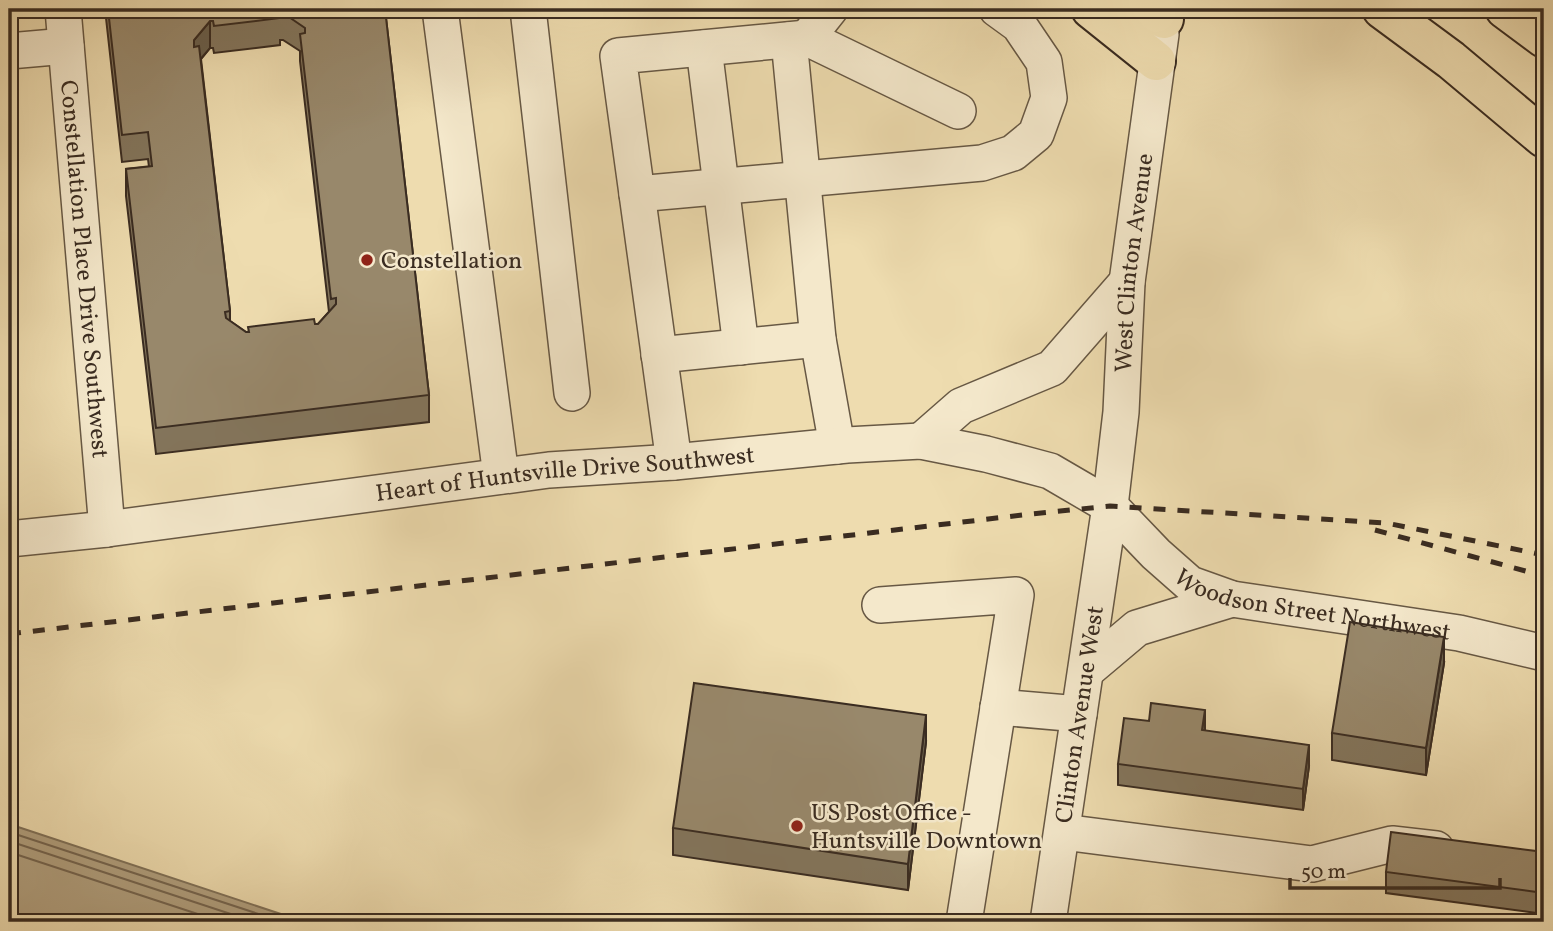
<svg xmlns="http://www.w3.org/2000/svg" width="1553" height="931" viewBox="0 0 1553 931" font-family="Vollkorn,serif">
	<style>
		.water { fill: #b1a07f; stroke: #817259; stroke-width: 2 }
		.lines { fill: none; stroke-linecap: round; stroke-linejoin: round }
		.shore { stroke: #766650; stroke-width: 2 }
		.minor-casing { stroke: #675844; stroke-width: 38 }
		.highway-casing { stroke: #3a2c21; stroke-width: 42 }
		.minor { stroke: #f4e8cb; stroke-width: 35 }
		.highway { stroke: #eedcaf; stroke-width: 38 }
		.rail { stroke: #3a2c21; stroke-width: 5; stroke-dasharray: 12 12; stroke-linecap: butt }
		.wall { fill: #83755c; stroke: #3a2c21; stroke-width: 2; fill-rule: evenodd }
		.shaded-wall { fill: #6a5f4b; stroke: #3a2c21; stroke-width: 2 }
		.building { fill: #98886b; stroke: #3a2c21; stroke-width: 2; fill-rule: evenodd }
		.poi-dot { fill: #8f2418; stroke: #f4e8cb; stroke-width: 2.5 }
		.labels { text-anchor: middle; stroke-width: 5; stroke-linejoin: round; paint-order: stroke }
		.poi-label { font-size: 24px; fill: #3a2c21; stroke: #f4e8cb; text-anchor: start }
		.street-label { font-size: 24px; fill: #3a2c21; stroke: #f4e8cb }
	</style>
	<rect width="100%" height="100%" fill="#eedcaf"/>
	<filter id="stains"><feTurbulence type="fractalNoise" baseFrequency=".00286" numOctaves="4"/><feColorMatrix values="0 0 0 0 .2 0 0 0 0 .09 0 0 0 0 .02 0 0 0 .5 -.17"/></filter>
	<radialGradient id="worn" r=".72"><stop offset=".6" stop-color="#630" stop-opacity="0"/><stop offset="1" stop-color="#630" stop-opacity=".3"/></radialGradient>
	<!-- water -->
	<path class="water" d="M9,824l296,98h-296z"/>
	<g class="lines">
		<!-- shore -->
		<path class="shore" d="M9,832l274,90
			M9,841l246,81
			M9,852l213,70"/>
		<!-- minor casing -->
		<g class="minor-casing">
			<g id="minor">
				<path id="s1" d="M63,9l44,520"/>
				<path d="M440,9l61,467"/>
				<path d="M528,9l44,384"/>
				<path d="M807,38l23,-29"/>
				<path d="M789,40l29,299 19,107"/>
				<path d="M704,48l37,299"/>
				<path d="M9,51l57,-5"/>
				<path d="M637,194l345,-31 31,-10 23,-19 13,-36 -5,-36 -25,-37 -22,-16"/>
				<path d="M659,355l159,-16"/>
				<path d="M921,441l40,-35 91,-38 75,-86"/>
				<path d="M674,462l-56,-406 189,-18 151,73"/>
				<path id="s2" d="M9,539l98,-10 442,-59 125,-8 173,-17 74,-4 65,13 64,17 60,35 46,48 34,30 42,15 227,34 85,20"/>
				<path d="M880,605l136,-10 -52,327"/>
				<path d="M1086,671l51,-43 95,-29"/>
				<path d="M998,707l81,7"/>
				<path d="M1063,832l249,32 80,-20 44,5"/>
				<path id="s3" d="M1048,922l62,-416 11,-94 6,-130 34,-248"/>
			</g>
		</g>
		<!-- highway casing -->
		<g class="highway-casing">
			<path id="highway" d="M1091,9l65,52
				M1150,9l14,10
				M1382,9l69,51 93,78
				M1505,9l39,29"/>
		</g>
		<!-- minor -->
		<use href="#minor" class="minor"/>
		<!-- highway -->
		<use href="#highway" class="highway"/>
		<!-- rail -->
		<path class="rail" d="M1375,530l169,46
			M9,634l1022,-120 79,-8 276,17 158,32"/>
	</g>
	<!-- wall -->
	<path class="wall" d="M105,9h280l44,386v27l-273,32 -30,-258v-27l23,-2 -1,-8 -26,3zM280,40h3l17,11v10l29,251 -11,12 -72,8 -16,-11v-10l-29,-252 9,-11h3l1,5 66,-8z
		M1444,663l-18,112 -94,-15v-27z
		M1205,731l104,35 -6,44 -185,-25v-21z
		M926,742l-18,148 -235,-35v-27z
		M1544,852v62l-158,-21v-21z"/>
	<!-- shaded-wall -->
	<path class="shaded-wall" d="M210,21v27l-16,19v-27z
		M1444,637v26l-18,112v-27z
		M1205,710v21l-3,-1z
		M926,715v27l-18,148v-26z
		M1309,745v21l-6,44v-21z"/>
	<!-- building -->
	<path class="building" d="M108,9h277l44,386 -273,33 -30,-259 26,-3 -4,-34 -26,3zM279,13h4l22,15v5l-5,1 31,265 5,-1v6l-18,20h-3l-1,-5 -66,8 1,5h-3l-20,-14 -1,-6 5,-1 -31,-265 -5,1v-7l16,-19h3l1,5 66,-8z
		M1350,622l94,15 -18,111 -94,-15z
		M694,683l232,32 -18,149 -235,-36z
		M1151,703l54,7 -3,20 107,15 -6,44 -185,-25 6,-46 25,3z
		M1391,832l153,20v41l-158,-21z"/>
	<!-- markers -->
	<g class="poi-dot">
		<circle cx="367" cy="260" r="7"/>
		<circle cx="797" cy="826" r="7"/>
	</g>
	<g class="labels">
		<!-- poi labels -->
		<g class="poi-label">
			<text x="381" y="268">Constellation</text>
			<text x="811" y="820">US Post Office -<tspan x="811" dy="28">Huntsville Downtown</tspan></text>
		</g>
		<!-- street labels -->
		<g class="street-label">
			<text dy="8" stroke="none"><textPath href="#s3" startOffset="665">West Clinton Avenue</textPath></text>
			<text dy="8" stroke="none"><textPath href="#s1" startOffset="261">Constellation Place Drive Southwest</textPath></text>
			<text dy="8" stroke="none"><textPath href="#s2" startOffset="560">Heart of Huntsville Drive Southwest</textPath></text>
			<text dy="8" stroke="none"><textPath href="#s2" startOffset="1356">Woodson Street Northwest</textPath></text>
			<text dy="8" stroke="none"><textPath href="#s3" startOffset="210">Clinton Avenue West</textPath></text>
		</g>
	</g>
	<!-- margin -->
	<rect width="1553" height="931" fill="none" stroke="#eedcaf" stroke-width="35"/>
	<rect x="10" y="10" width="1532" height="910" fill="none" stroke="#3a2c21" stroke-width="3.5"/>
	<rect x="18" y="18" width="1518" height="896" fill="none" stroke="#3a2c21" stroke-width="2"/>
	<!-- scale -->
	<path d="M1290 878v10h210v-10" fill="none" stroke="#3a2c21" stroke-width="3.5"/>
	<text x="1301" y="878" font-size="21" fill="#3a2c21" stroke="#f4e8cb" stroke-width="5" paint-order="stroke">50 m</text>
	<rect width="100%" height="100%" filter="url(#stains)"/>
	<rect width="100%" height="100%" fill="url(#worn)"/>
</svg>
